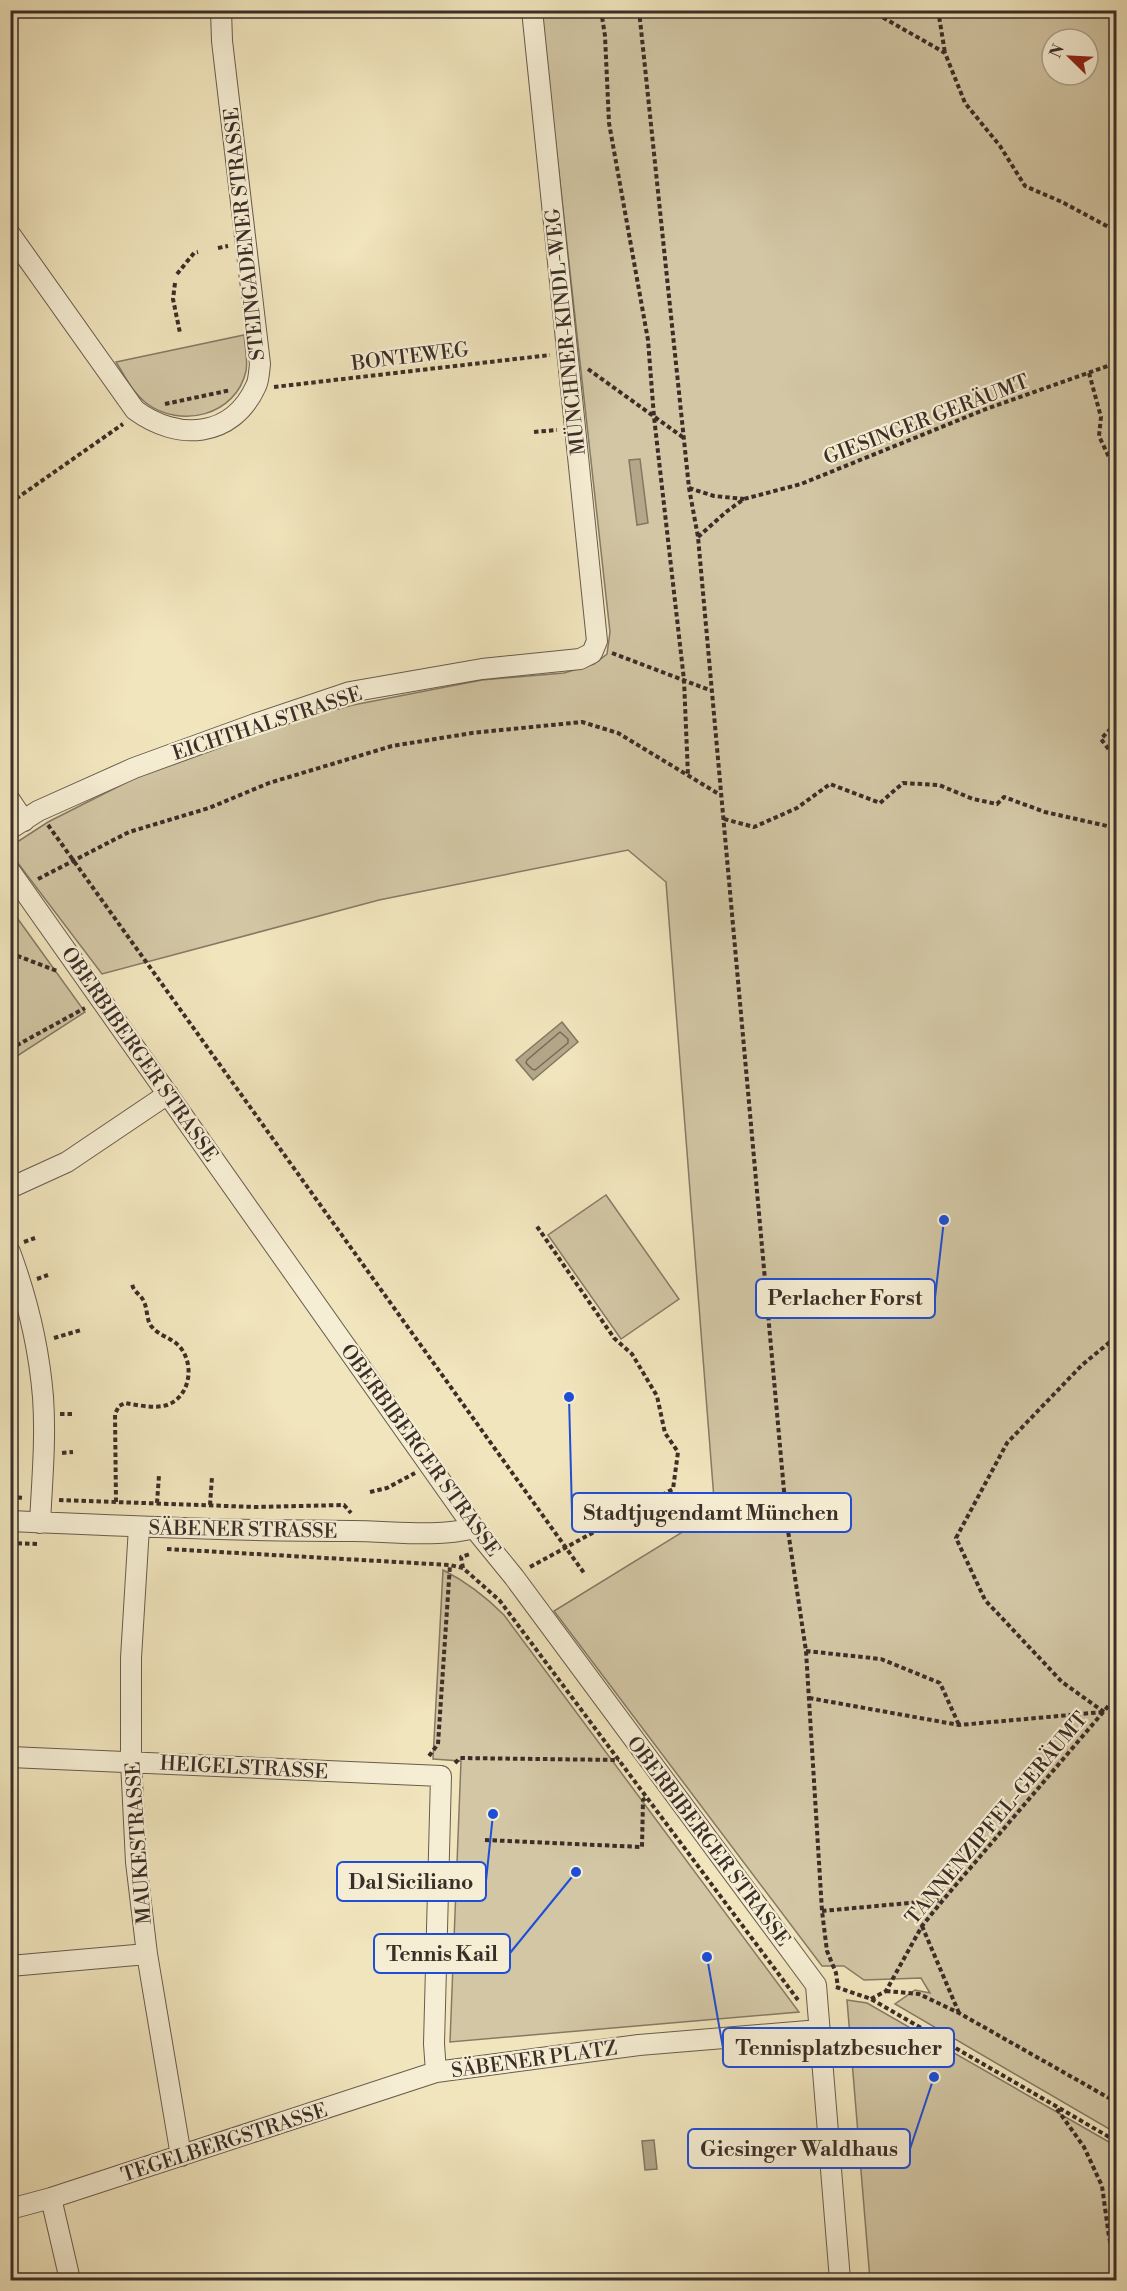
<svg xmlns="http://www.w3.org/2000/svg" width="1127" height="2291" viewBox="0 0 1127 2291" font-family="'Libre Bodoni',serif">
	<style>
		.green { fill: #d2c6a4; stroke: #867a66; stroke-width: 1.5; fill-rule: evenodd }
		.water { fill: #b3a78a; stroke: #837763; stroke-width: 1.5 }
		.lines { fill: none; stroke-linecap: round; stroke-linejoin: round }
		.shore { stroke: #776a59; stroke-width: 1.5 }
		.street-casing { stroke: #685c4d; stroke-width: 22 }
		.path { stroke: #3b2e28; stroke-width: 4; stroke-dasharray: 4.5 3; stroke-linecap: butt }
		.street { stroke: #f6eed4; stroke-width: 20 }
		.labels { text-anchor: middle; stroke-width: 4.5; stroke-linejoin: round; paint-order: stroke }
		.street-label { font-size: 20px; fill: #3b2e28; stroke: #f6eed4 }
		.leader { fill: none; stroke: #1d4ed8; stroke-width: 2 }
		.callout-dot { fill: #1d4ed8; stroke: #f6eed4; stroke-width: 2 }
		.callout { fill: #f6eed4; stroke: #1d4ed8; stroke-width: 2 }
		.callout-label { font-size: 21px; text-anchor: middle; font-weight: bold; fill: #3b2e28 }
	</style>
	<rect width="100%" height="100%" fill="#f1e5bd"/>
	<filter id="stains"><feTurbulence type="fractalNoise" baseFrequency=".00333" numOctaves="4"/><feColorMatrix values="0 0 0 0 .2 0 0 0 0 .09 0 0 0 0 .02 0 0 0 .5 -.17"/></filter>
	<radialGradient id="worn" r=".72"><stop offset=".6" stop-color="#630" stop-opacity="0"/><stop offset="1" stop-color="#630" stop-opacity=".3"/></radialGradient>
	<!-- green -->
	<path class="green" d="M541,11h575v2122l-221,-129 20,-14 15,3 -9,-15 -57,2 -20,-14h-22l-268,-355 161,-99 -49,-630 -38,-32 -249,50 -277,74 -91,-120v-8l37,-24 87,-44 126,-48 92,-25 129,-25 82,-7 30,-9 13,-10 3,-22zM1052,39h36v36h-36z
		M244,335c1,11 4,26 2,36 -10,45 -66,58 -100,32 -14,-11 -21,-27 -30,-41z
		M10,908l75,104 -74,48h-1z
		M606,1195l73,104 -58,40 -73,-104z
		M443,1570c24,12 42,26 61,45l295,397 -349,30 11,-281 -28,-2z
		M847,2000l20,3 249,143v134h-246z"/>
	<!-- water -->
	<path class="water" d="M640,459l8,64 -11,2 -8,-65z
		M562,1022l16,20 -45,38 -17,-20z
		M654,2140l3,29 -12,1 -3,-29z"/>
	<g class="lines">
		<!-- shore -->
		<path class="shore" d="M560,1032l8,7v4l-33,27 -3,-1 -6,-6 1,-3z"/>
		<!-- street casing -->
		<g class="street-casing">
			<path id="street" d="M10,234l125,176c42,31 97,29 121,-24 3,-6 3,-15 4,-22l-38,-323 -1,-31
				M10,800l14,21
				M10,829l28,-18 96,-43 121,-44 95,-32 132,-23 98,-10 12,-6 5,-12 -65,-631
				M10,871l464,657 40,49 302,408 24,295
				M10,1188l57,-26 101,-68
				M10,1252c17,46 29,96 33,145 3,42 -1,84 -3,126
				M10,1521c114,5 228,10 342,10 41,0 82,7 122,-3
				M139,1527l-8,131v103l5,101 11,92 34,202
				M10,1757l431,19 -7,268 2,28
				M10,1966l137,-12
				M51,2198l19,82
				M10,2209l41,-11 385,-126 203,-27 181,-15"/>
		</g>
		<!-- path -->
		<path class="path" d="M601,10l4,26 4,87 39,217 6,77 30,263 4,96
			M639,10l50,478 9,49 89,987 19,127 16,260 5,40 9,22 2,15
			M870,10l75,43 20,50 35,43 25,40 37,16 54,29
			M938,10l7,43
			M218,248l10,-2
			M177,274l17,-21 4,-1
			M175,283l-2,16 7,34
			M588,369l96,69
			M1089,373l12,44 -2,19 17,36v20
			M274,387l276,-32
			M165,404l66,-14
			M534,432l23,-2
			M689,488l25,8 30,3
			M10,503l113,-79
			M698,537l28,-25 18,-13 57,-15 185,-75 130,-46
			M612,653l100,38
			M1116,723l-15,16 15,20
			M10,775l6,8
			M724,819l30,8 43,-19 33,-24 50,19 23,-20 36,2 34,14 24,5 7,-7 41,15 71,16
			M48,825l536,748
			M38,879l91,-47 80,-24 60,-25 123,-37 80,-13 110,-11 36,11 104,63
			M10,953l47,18
			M10,1049l75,-41
			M24,1242l11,-4
			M37,1279l11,-4
			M54,1338l27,-8
			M60,1414h15
			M62,1453l11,-1
			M370,1492l17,-4 28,-15
			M10,1497l15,1
			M59,1500l196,7 89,-2 7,8
			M116,1502l-1,-88 4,-8 6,-3c13,2 29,6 42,2 23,-8 28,-40 13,-58 -8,-9 -20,-11 -27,-19 -7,-6 -5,-18 -9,-26 -3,-8 -10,-9 -12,-18
			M157,1503l2,-28
			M210,1505l2,-28
			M10,1543l30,1
			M167,1549l283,16 13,3 37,33 298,399
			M530,1567l143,-78 5,-37 -13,-19 -8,-37 -25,-42 -18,-16 -78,-113
			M463,1568l-2,-11 9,-3
			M806,1651l75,8 59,24 19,42
			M809,1698l150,27 144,-13
			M1104,1712l-42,-30 -77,-82 -29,-62 51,-95 75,-78 34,-28
			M429,1756l9,-12 12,-179
			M455,1763l5,-5 159,2
			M485,1840l157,7 1,-47 5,-3
			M822,1911l120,-11
			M922,1926l37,87
			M836,1987l35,12 245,142
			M886,1991l33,3 40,19 157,89
			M871,1999l15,-8 36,-65 21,-26 173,-203
			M1057,2109l27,38 18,39 7,51 7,27"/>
		<!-- street -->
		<use href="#street" class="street"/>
	</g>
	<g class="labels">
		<!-- street labels -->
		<g class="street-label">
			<text transform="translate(244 234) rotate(-96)" y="7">STEINGADENER STRASSE</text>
			<text transform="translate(565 332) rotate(-96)" y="7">MÜNCHNER-KINDL-WEG</text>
			<text transform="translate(410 356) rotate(-7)" y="7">BONTEWEG</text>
			<text transform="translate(926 419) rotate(-21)" y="7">GIESINGER GERÄUMT</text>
			<text transform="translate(267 723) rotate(-18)" y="7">EICHTHALSTRASSE</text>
			<text transform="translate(140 1054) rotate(55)" y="7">OBERBIBERGER STRASSE</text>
			<text transform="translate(421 1450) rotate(54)" y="7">OBERBIBERGER STRASSE</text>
			<text transform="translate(243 1529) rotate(1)" y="7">SÄBENER STRASSE</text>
			<text transform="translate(244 1767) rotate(3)" y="7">HEIGELSTRASSE</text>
			<text transform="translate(996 1818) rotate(-50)" y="7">TANNENZIPFEL-GERÄUMT</text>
			<text transform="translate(709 1841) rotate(53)" y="7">OBERBIBERGER STRASSE</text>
			<text transform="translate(138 1843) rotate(-94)" y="7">MAUKESTRASSE</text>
			<text transform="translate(534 2059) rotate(-8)" y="7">SÄBENER PLATZ</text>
			<text transform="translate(224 2142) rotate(-18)" y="7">TEGELBERGSTRASSE</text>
		</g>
	</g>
	<!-- callouts -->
	<path class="leader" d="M944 1220L935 1298M569 1397L572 1513M493 1814L486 1881M576 1872L510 1953M707 1957L723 2048M934 2077L910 2149"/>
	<g class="callout-dot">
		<circle cx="944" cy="1220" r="6"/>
		<circle cx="569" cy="1397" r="6"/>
		<circle cx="493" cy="1814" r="6"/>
		<circle cx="576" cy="1872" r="6"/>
		<circle cx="707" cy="1957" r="6"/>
		<circle cx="934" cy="2077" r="6"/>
	</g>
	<g class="callout">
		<rect x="756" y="1279" width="179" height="39" rx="6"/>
		<rect x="572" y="1493" width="279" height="39" rx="6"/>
		<rect x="337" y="1862" width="149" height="39" rx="6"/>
		<rect x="374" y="1934" width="136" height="39" rx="6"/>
		<rect x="723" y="2028" width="231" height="39" rx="6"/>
		<rect x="688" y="2129" width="222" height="39" rx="6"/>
	</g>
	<g class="callout-label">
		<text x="845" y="1305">Perlacher Forst</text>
		<text x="711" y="1520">Stadtjugendamt München</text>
		<text x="411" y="1889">Dal Siciliano</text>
		<text x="442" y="1961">Tennis Kail</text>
		<text x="839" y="2055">Tennisplatzbesucher</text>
		<text x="799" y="2156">Giesinger Waldhaus</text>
	</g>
	<!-- margin -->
	<rect width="1127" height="2291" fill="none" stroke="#f1e5bd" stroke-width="36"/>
	<rect x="12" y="12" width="1103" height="2267" fill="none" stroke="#3b2e28" stroke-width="3"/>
	<rect x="18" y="18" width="1091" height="2255" fill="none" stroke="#3b2e28" stroke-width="1.5"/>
	<!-- north arrow -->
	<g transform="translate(1070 57) rotate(294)"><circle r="28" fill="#f6eed4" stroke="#aba18f" stroke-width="1.5"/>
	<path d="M0-4.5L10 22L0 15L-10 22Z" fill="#8f2418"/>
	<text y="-9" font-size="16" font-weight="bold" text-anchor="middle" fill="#3b2e28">N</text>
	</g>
	<rect width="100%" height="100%" filter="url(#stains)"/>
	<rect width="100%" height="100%" fill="url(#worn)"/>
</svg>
